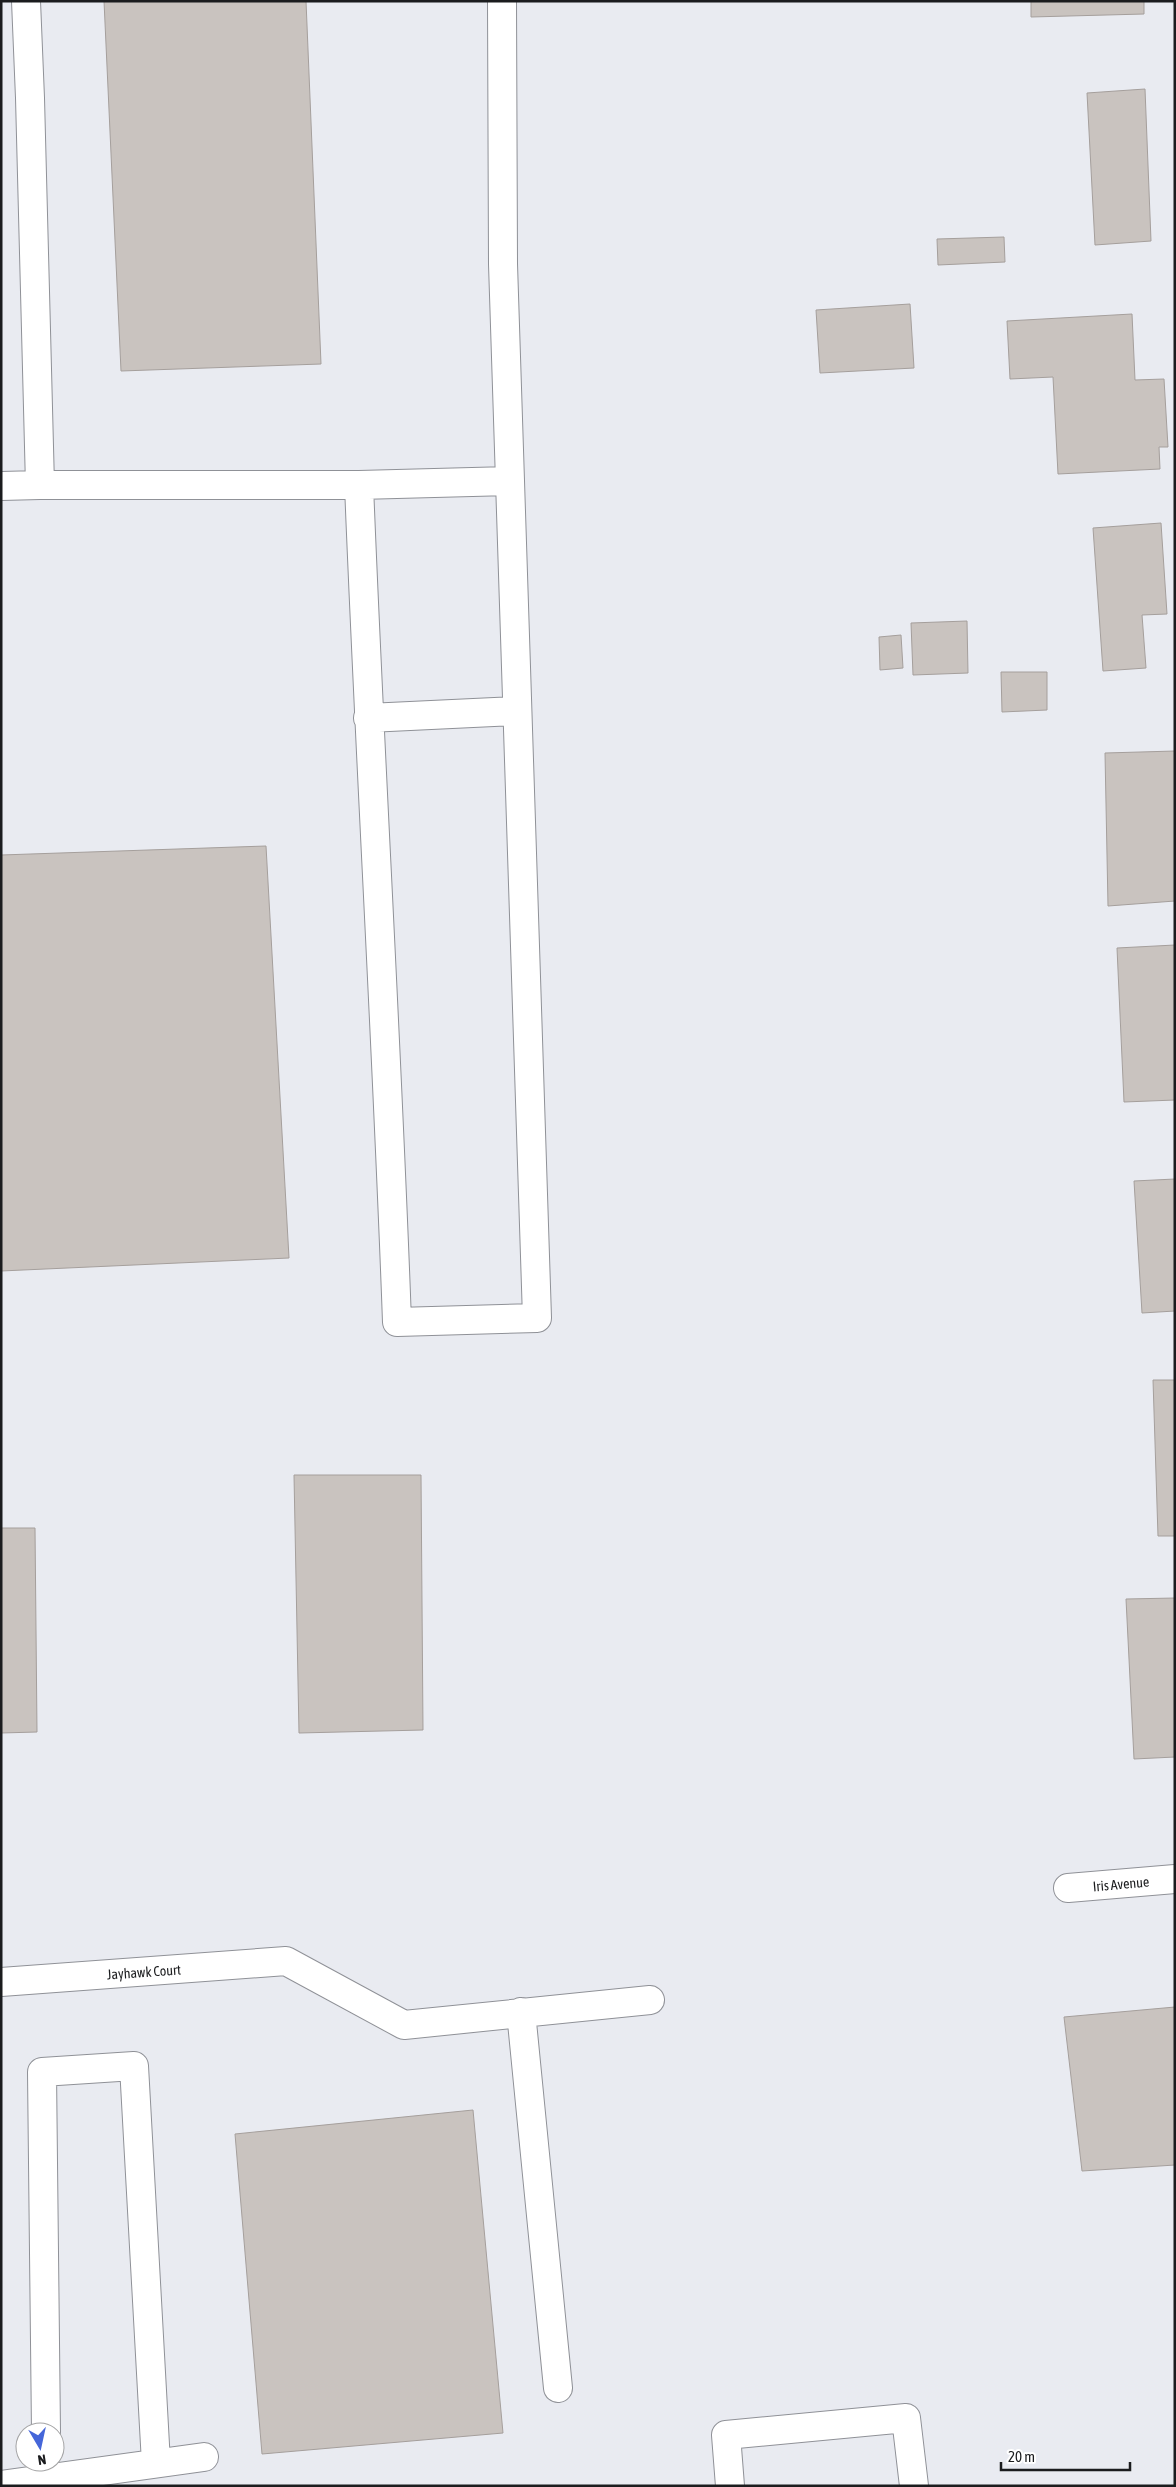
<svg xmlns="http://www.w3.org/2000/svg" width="1176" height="2487" viewBox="0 0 1176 2487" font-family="'Asap Condensed',sans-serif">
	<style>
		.building { fill: #c9c3bf; stroke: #a59f9c }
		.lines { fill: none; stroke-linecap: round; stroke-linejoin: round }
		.minor-casing { stroke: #8f9197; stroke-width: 30 }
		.minor { stroke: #fff; stroke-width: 28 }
		.labels { text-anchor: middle; stroke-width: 5; stroke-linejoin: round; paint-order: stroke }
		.street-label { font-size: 14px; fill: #1b1c1e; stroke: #fff }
	</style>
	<rect width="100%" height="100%" fill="#e9ebf1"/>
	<!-- building -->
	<path class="building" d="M104,1h202l15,363 -200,7z
		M1031,1h113v13l-113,3z
		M1145,89l6,152 -56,4 -8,-152z
		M1004,237l1,25 -67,3 -1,-26z
		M910,304l4,64 -94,5 -4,-63z
		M1132,314l3,66 29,-1 4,68h-9l1,22 -102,5 -5,-97 -43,2 -3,-58z
		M1161,523l6,91 -25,1 4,53 -43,3 -10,-143z
		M967,621l1,52 -55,2 -2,-52z
		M901,635l2,33 -23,2 -1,-33z
		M1001,672h46v38l-45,2z
		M1175,751v150l-67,5 -3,-153z
		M266,846l23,412 -288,13v-416z
		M1175,945v155l-51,2 -7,-154z
		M1175,1179v132l-33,2 -8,-132z
		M1153,1380h22v156h-17z
		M294,1475h127l2,255 -124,3z
		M1,1528h34l2,204 -36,1z
		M1175,1598v159l-41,2 -8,-160z
		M1175,2007v158l-93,6 -18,-154z
		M473,2110l30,323 -241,21 -27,-320z"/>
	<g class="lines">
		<!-- minor casing -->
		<g class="minor-casing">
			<path id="minor" d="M26,1l4,97 10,387
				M359,485c11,279 28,558 38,837l140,-4 -27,-837
				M1,486l39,-1h319l151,-4 -7,-217 -1,-263
				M368,718l149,-7
				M1068,1888l107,-9
				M1,1982l285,-21 118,64 246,-25
				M521,2012l37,376
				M46,2432l-4,-360 92,-6 22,397
				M1,2485l203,-28
				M730,2486l-4,-51 180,-17 8,68"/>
		</g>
		<!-- minor -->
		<use href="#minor" class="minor"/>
	</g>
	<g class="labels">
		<!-- street labels -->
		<g class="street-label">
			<text transform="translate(1121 1884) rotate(-5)" y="5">Iris Avenue</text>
			<text transform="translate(144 1972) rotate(-4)" y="5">Jayhawk Court</text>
		</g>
	</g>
	<!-- border -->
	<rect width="1176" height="2487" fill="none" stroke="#1b1c1e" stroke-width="5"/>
	<!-- north arrow -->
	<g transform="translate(40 2447) rotate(171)"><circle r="24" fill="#ffffff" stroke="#a4a4a5"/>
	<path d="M0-4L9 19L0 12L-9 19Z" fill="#4566d9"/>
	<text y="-8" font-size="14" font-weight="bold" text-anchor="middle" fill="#1b1c1e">N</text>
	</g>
	<!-- scale -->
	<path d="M1001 2462v8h129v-8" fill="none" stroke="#1b1c1e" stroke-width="2.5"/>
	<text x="1008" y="2462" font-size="15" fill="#1b1c1e" stroke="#ffffff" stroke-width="4" paint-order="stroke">20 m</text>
</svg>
